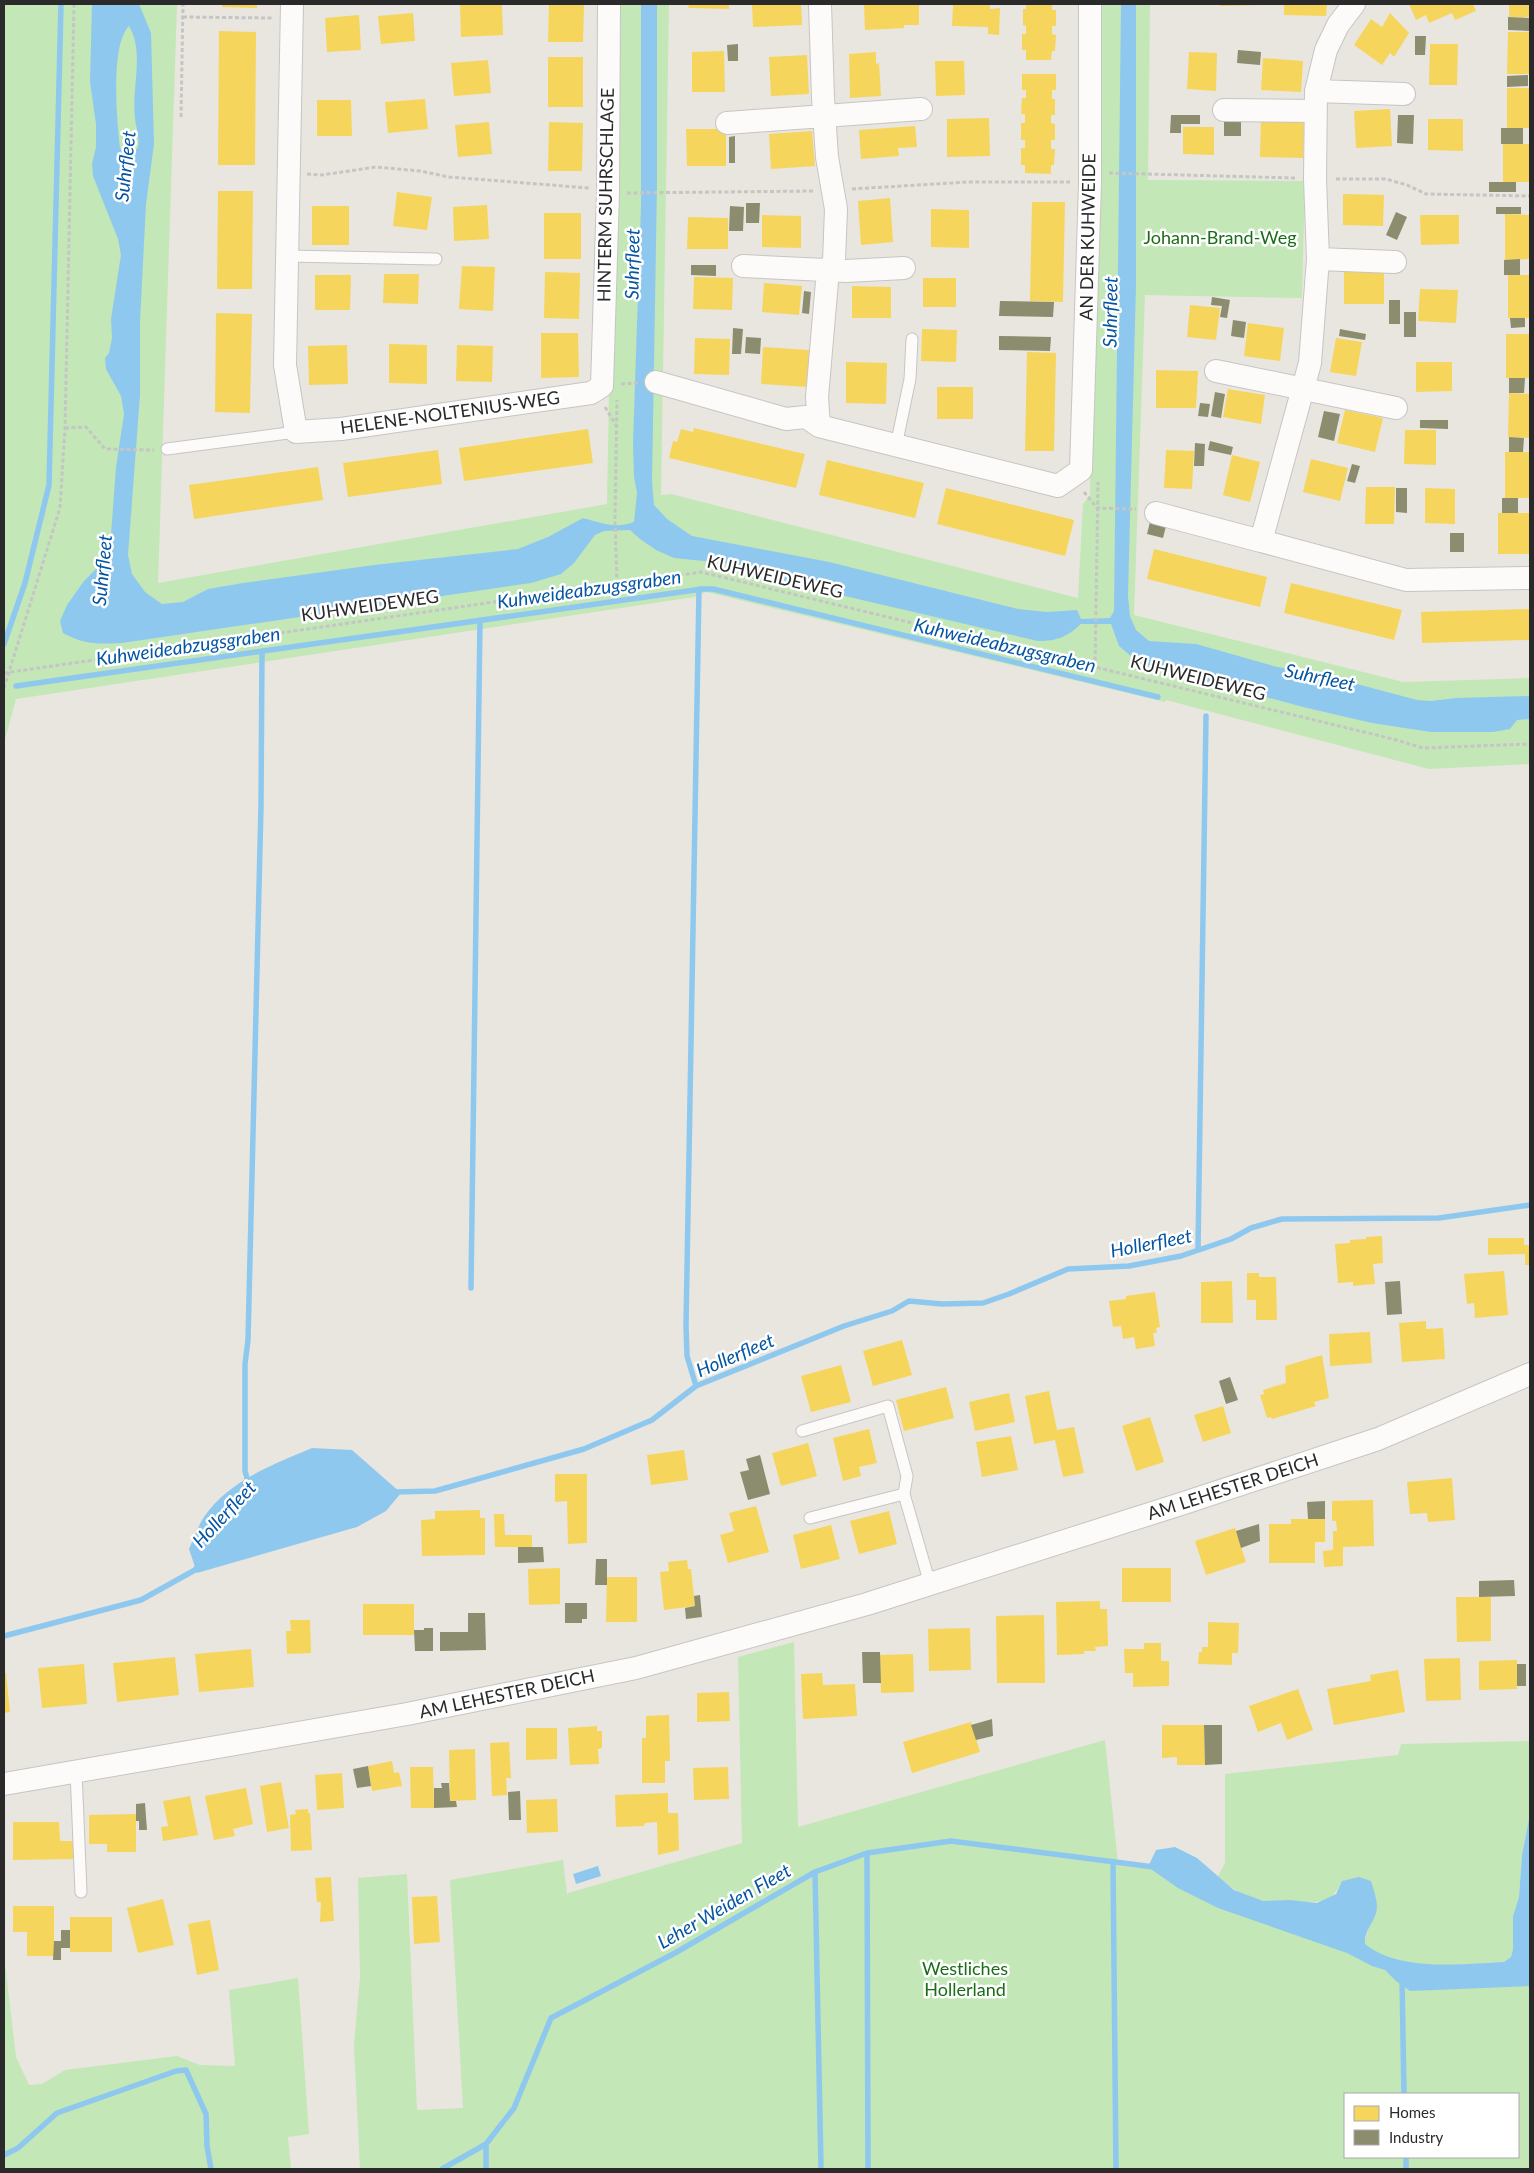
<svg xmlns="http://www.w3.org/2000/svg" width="1534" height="2173" viewBox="0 0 1534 2173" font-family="Lato,sans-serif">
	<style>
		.green { fill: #c3e7b6; fill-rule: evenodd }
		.water { fill: #8fc8ef; fill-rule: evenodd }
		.homes { fill: #f6d55c }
		.industry { fill: #8c8c6e }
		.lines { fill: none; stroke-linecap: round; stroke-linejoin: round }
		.stream { stroke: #8fc8ef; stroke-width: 5.5 }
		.lane-casing { stroke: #c6c5c5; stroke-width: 13 }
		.street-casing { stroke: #c6c5c5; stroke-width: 24 }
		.path { stroke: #c6c5c5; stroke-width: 3; stroke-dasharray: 4 2.5; stroke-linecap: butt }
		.lane { stroke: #fcfbfa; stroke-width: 11 }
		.street { stroke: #fcfbfa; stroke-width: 22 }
		.labels { text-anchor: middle; stroke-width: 5; stroke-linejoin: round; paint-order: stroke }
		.street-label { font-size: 18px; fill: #2a2a2a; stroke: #fff }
		.park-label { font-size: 18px; fill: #1a6c16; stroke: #fff }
		.water-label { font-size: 19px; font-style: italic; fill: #0555a3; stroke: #fff }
	</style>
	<rect width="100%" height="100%" fill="#e9e6df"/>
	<!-- green -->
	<path class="green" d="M4,4h173l-19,579 449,-79 9,-500h53l-8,491 10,-1 407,104 5,-94 7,-9 8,-491h52l-2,176 157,1 -3,117 -157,-3 -11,320 269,67 127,-4v86l-101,5 -263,-69 -1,2 -459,-110 -12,5 -678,102 -12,44z
		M794,1642l4,185 307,-87 13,123 48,6 252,111 112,-5v194h-1170l-6,-124 6,-68 -2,-99 49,-4 10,236 46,-2 -13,-228 113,-20 4,35 1,-2 174,-50 -4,-186zM1345,2094h173v63h-173z
		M1530,1741v73l-8,41 -3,42 -6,19v33l-2,8 -7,5c-43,2 -103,12 -140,-18l5,-17 7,-14 -5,-32 -12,-3 -17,3c-12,26 -26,21 -51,20 -9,-1 -18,1 -27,0 -18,-2 -34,-14 -46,-25l7,-13v-89l173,-19 3,-11z
		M4,1955l12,102 13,28 13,-1 23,-14 112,-14 23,9 35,1 -6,-76 69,-12 11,156 -21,3 3,32h-287z"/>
	<!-- water -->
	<path class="water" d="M92,4h47l12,29 3,111 -8,60 -6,117v74l-12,160 4,19 13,18 17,12 21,-2 25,-13 35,-6 131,-18 144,-16 30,-12 35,-19c18,5 32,11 51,4l3,-29 -3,-16 -1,-34 8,-238v-201h16v182l-5,295 2,24 13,14 25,17 137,26 189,47 29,3 30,-2 4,9 29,-1 4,-7 7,-607h15v281l-8,311 2,20 6,14 13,11 47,3 81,23 31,4 109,29 14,1 25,-3 74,-2v23l-13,1 -7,9 -17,3h-62l-59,-9 -65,-15 -168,-45 -20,-17 -8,-22h-30c-14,13 -24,17 -43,17l-232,-54 -82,-24 -50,-5 -18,-8 -16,-11 -10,-9 -26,1 -9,4 -21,28 -13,11 -30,9 -409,60c-24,1 -37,2 -59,-10l-3,-12 7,-16 17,-24 17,-17 9,-16 6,-81 8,-53 -3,-18 -15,-27 -1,-11 4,-5 3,-15 -1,-19 10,-64 -3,-16 -25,-63 -1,-12 4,-17v-23l-6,-42zM129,26c16,27 2,63 6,92 1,11 5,19 3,30l-8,5 -10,-5c-3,-26 -10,-103 9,-122z
		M312,1448l40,2 49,43 -15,18 -29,16 -160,46 -8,-24c5,-11 9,-23 15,-32 24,-36 70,-53 108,-69z
		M1530,1814v172l-120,5 -14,-10 -11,-11 -13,-4 -25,-13 -129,-45 -40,-20 -30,-21 8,-17 19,-3 22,11 37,32 29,11 27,-1 27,3 19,-9 6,-13 17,-4 12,4c3,10 8,23 5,32 -3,11 -12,18 -11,31 34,28 97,20 139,18l7,-5 2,-8v-33l6,-19 3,-42z
		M598,1866l3,10 -25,8 -3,-10z"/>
	<!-- homes -->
	<path class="homes" d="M222,4h35v4l-35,-1z
		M460,4h42l1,31 -42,2z
		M549,4h35l-1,38h-35z
		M689,4h40v5l-41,-1z
		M752,4h49l1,21 -49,2z
		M864,4h55v21h-15v3l-39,2z
		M953,4h37v5l10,-1 -1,27 -11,-1v-7l-36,-1z
		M1026,4h26v6h4v16h-4v8l4,1 -1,16h-3l-1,9h-25v-10h-4v-16h4v-8l-3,-1v-16h3z
		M1220,4h44v1l-43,1z
		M1284,4h43l-1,12 -42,-1z
		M1409,4h64l3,7 -21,9 -3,-7 -23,10 -3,-8 -10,5z
		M1509,4h21v13h-21z
		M413,13l2,28 -34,3 -3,-28z
		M1390,13l19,20 -15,24 -4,-4 -8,12 -28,-20 17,-26 11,8z
		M359,15l2,35 -34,2 -2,-34z
		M219,31l37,1 -1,133h-37z
		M1508,32h22v42h-23z
		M1430,44h28l-1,41h-28z
		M724,51l1,41h-33v-40z
		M876,52v12l3,-1 2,33 -31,2 -1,-44z
		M1189,52l28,1 -1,38 -29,-2z
		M807,55l2,39 -38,2 -2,-39z
		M548,57h35v50h-35z
		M1263,58l40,3 -2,31 -40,-2z
		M488,60l3,33 -37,3 -3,-33z
		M935,61h29l1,34 -29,1z
		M1022,74h34v16h-4v9h3v16h-4v8l4,1v16h-4v9h4l-1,16h-3v9l-26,-1v-8h-4v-17h4v-8h-4v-17h4v-9h-4l1,-16h4v-8h-4z
		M1507,88h23v40h-23z
		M425,99l3,30 -40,4 -3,-31z
		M317,100h34l1,36h-35z
		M1390,109l2,37 -36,2 -2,-37z
		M989,118l1,38 -43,1v-38z
		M1428,119h35v32l-35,-1z
		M1261,120l43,1 -1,37 -43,-1z
		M489,122l3,32 -34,3 -3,-32z
		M549,122l34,1 -1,48h-34z
		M915,126l2,21 -19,1 1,8 -38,3 -2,-29z
		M1183,127h31v28l-31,-1z
		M686,129h40v37h-39z
		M812,131l3,35 -44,3 -2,-35z
		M1503,144h27v38h-27z
		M218,191h35l-1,98h-35z
		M397,192l35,5 -5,33 -34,-4z
		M1343,194l41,1 -1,31 -40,-1z
		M890,198l3,44 -32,3 -3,-44z
		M1032,202h33l-2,100 -33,-1z
		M487,205l2,34 -35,2 -1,-34z
		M312,206h37v39h-37z
		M931,209l38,1v38l-38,-1z
		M544,213h37v46h-37z
		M1505,214l25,1v44l-25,1z
		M762,215l39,1v32l-39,-1z
		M1420,215h39v29l-38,1z
		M688,217l40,1v31h-41z
		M462,266l33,1 -2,44 -34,-2z
		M1384,271v33h-40v-32z
		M545,272l35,1 -1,46 -35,-1z
		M384,274h35l-1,30 -35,-1z
		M315,275h36l-1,35h-35z
		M1508,275h22v43h-22z
		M694,277l39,1 -1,32 -39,-1z
		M923,278h33v29h-33z
		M764,283l38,3 -3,29 -37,-3z
		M852,286l39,1v31h-39z
		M1420,289l38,1 -2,33 -38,-2z
		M1190,305l30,3 -4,32 -29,-3z
		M216,313l36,1 -2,99 -35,-1z
		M1248,323l36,5 -4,33 -36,-5z
		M922,329l35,1 -1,32 -35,-1z
		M541,333h37l1,44 -38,1z
		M1506,334h24v44h-24z
		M695,338l35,1 -1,36 -35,-1z
		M1336,338l26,4 -6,34 -26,-4z
		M389,344l38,1v39l-38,-1z
		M347,345l1,39 -39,1 -1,-39z
		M457,345l36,1 -1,36 -36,-1z
		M763,347l46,3 -2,37 -46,-3z
		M1027,352l29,1 -2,98h-29z
		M846,362l41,1 -1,41 -40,-1z
		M1416,362h36v29l-36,1z
		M1156,370l42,1 -2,37h-40z
		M937,387h36v32h-36z
		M1228,389l37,6 -4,29 -38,-7z
		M1509,393l21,1v44l-22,-1z
		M1345,410l38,8 -8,34 -38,-9z
		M694,428l111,26 -9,34 -127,-30 4,-17 4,1 4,-13 12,3z
		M588,429l5,34 -129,18 -5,-33z
		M1405,430h31v35l-32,-1z
		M438,450l4,34 -94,13 -5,-34z
		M1166,450l28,1 -2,38 -28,-1z
		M1505,452h25v46h-25z
		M1232,455l28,7 -10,40 -27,-7z
		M1311,459l37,9 -8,33 -37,-9z
		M827,460l97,23 -9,35 -96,-23z
		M318,467l5,33 -129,19 -5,-34z
		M1366,487h29l-1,37h-29z
		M946,488l128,32 -9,36 -128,-32z
		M1425,488l30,1v35l-30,-1z
		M1498,513h32v41h-32z
		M1154,549l113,28 -7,30 -113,-28z
		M1291,583l111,27 -8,30 -110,-27z
		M1530,609v31l-108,3 -1,-31z
		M1382,1236l1,27 -10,1 2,20 -22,2v-4l-15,1 -3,-39 15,-1v-3l16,-1v-2z
		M1488,1238h36v7h6v20h-5v-11l-37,1z
		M1504,1271l4,44 -33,3 -1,-15 -7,1 -3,-30z
		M1247,1273h12v4h17l1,43h-21v-20h-9z
		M1232,1281l1,42h-32v-41z
		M1155,1292l5,35 -4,1 1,5h-4l2,13 -19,3 -2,-12 -11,2 -2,-13 -8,1 -4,-26 17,-2v-3z
		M1426,1321v8l17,-1 2,31 -43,3 -3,-39z
		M1370,1332l2,31 -42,3 -1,-32z
		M902,1340l10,35 -39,11 -10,-35z
		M1322,1355l7,43 -15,4 2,4 -44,13 -1,-2 -4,1 -7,-23 4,-1 -1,-4 23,-7 -1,-17z
		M841,1365l10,37 -40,10 -10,-36z
		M946,1387l8,31 -50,13 -8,-31z
		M1049,1391l8,39 17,-3 10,46 -21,4 -8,-37 -21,4 -9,-48z
		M1009,1393l6,29 -40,9 -6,-29z
		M1223,1406l8,27 -28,9 -9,-27z
		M1150,1417l14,45 -28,9 -14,-45z
		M869,1429l8,34 -18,4 2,9 -18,5 -10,-43z
		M1011,1436l7,34 -36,7 -6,-35z
		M808,1443l9,33 -36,10 -9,-33z
		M684,1450l4,30 -37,5 -4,-30z
		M555,1474h32v69l-19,1 -1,-43 -12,1z
		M1452,1478l3,42 -27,2 -1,-9 -17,1 -3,-32z
		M1373,1500l1,46 -31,1v19l-19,1 -1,-16 10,-1v-19h4l-1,-10h-4v-20z
		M756,1506l13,46 -41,11 -8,-28 14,-4 -5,-18z
		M480,1510v8h5v37l-63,1 -1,-36 14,-1v-8z
		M889,1511l8,33 -38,10 -9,-33z
		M494,1514h10l1,21h27v12h-37z
		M1291,1519h34v23h-10v21h-46v-39h22z
		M831,1525l9,34 -39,10 -8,-34z
		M1235,1528l11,34 -40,13 -11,-34z
		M687,1560l1,9h3l4,37 -31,4 -4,-38 9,-1 -1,-9z
		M560,1568v36l-31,1 -1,-36z
		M1122,1568h49v34h-49z
		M607,1577h30v45h-31z
		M1456,1597h35v44l-34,1z
		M1100,1601v8h7l1,37 -13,1 1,4h-12v3l-27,1 -1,-53z
		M363,1604h51v31h-51z
		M1044,1615l1,68h-48l-1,-67z
		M290,1620h20l1,33 -24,1 -1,-23h5z
		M1208,1622l31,1 -1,30h-6v12l-34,-1 1,-12h3v-5h6z
		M970,1628l1,42 -42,1 -1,-42z
		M1144,1643h17v18h8v25l-36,1v-14h-8l-1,-24h20z
		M251,1649l3,38 -55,5 -4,-38z
		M913,1654l1,38 -33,1 -1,-38z
		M175,1657l4,38 -62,7 -4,-39z
		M1460,1658l1,42 -35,1 -2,-42z
		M1517,1660v29l-38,1v-29z
		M84,1664l3,40 -45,4 -4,-40z
		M1398,1670l7,42 -71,13 -7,-36 44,-8 -1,-6z
		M4,1673h2l4,39 -6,1z
		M822,1673l1,12 32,-1 2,32 -54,3 -2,-45z
		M1298,1689l15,41 -26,10 -6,-17 -23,9 -9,-26z
		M729,1692l1,29 -33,1v-29z
		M669,1715l1,46h-5v22h-23v-45h4v-22z
		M971,1722l9,30 -68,21 -9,-31z
		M1162,1725h42l1,40h-28v-8l-15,1z
		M597,1726v5h5v17l-4,1 1,15 -29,1 -2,-37z
		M526,1728h31v31l-31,1z
		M509,1742l2,36h-5l1,17 -15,1 -2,-53z
		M475,1749l1,51 -26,1 -1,-51z
		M392,1761l2,12 5,-1 3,14 -30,5 -4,-25z
		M410,1767h23l1,41h-23z
		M728,1767l1,32 -35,1 -1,-32z
		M342,1773l2,35 -27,2 -2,-35z
		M281,1782l8,46 -22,4 -7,-46z
		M246,1788l7,36 -20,5 2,7 -21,4 -9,-44z
		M668,1793v20h10l1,37 -21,5 -1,-33 -12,1 -1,3 -28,1 -1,-32z
		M190,1796l8,39 -35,6 -2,-14 7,-1 -5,-25z
		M557,1799l1,33 -31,1 -1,-33z
		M308,1809v4h2l2,37 -21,1 -1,-36 6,-1 -1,-4z
		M136,1814v38h-29v-8h-18v-29z
		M13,1822h46l1,19h13v18l-60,1z
		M331,1877l3,44 -14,1 1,-20h-4l-2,-24z
		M437,1896l3,46 -26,2 -2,-47z
		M163,1899l11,46 -36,8 -11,-45z
		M13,1906h41v50h-27v-24h-14z
		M70,1917h42v35h-42z
		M210,1920l9,50 -22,5 -9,-51z"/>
	<!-- industry -->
	<path class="industry" d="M1508,17l21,1v13l-21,-1z
		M1415,36h11l-1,19h-10z
		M738,44v17h-10l-1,-16z
		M1238,50l23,2 -1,13 -23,-2z
		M1528,75v11l-21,1v-11z
		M1171,115h29v9h-19v9h-11z
		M1398,115h16l-1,29 -16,-1z
		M1224,120h17v16h-17z
		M1501,128h22v16h-22z
		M735,136v27h-6v-26z
		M1489,182h27v10h-27z
		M746,203h14l-1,20h-13z
		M730,206l14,1 -1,24h-14z
		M1496,207h25v7h-25z
		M1396,212l11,5 -10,23 -11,-5z
		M1520,259v16h-16v-15z
		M691,265h25v11l-25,-1z
		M804,291l7,1 -2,22 -7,-1z
		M1212,297l18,3 -3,18 -7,-1 2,-11 -11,-1z
		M1389,300h11v24h-11z
		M1000,301l54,1 -1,15 -54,-1z
		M1404,312h12v25h-12z
		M1510,318h15v9l-14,1z
		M1233,320l13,2 -2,16 -13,-2z
		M733,328l10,1 -2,25h-9z
		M1340,329l26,5 -1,6 -26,-4z
		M999,336l52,1 -1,14 -51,-1z
		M746,337l15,1 -1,16 -15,-1z
		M1509,378h16l-1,15h-15z
		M1215,392l10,2 -4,24 -10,-2z
		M1200,403l10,1 -2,13 -10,-1z
		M1324,411l16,3 -6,27 -16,-4z
		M1420,420h28v9l-28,-1z
		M1509,437l15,1 -1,14h-14z
		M1210,441l23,6 -2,8 -23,-5z
		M1195,443l10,1 -1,22h-10z
		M1352,464l8,2 -5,17 -8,-2z
		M1396,488h11v25l-11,-1z
		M1502,498h16v15h-16z
		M1151,518l16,4 -4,16 -16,-4z
		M1450,533h14v19h-14z
		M1400,1281l2,33 -15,1 -2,-33z
		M1230,1377l8,23 -12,4 -7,-23z
		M760,1455l10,39 -22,6 -8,-28 9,-2 -3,-11z
		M1325,1501v18h-17l-1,-17z
		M1259,1524l1,17 -19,7 -5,-17z
		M518,1547h25l1,15 -26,1z
		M596,1559h11v26h-12z
		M1514,1580l1,16 -36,1v-16z
		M700,1595l2,22 -16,2 -1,-11 10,-2 -1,-10z
		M565,1603h22v16h-5v4h-17z
		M468,1613h17l1,37 -46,1v-19h28z
		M424,1628h9v23h-18l-1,-21h10z
		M862,1652h18l1,31h-18z
		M1517,1664h9v22h-9z
		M992,1719l1,17 -17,4 -5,-15z
		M1204,1725h18v39l-17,1z
		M368,1766l3,20 -14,2 -4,-19z
		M441,1783h8l1,18h6l1,6 -23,1v-20h8z
		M520,1791l1,29h-12l-1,-28z
		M145,1803l2,27h-8v-9h-3v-17z
		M61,1930h9v18h-9v12h-8l1,-19h7z"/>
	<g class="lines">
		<!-- stream -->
		<path class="stream" d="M4,644l21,-61 24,-98 12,-481
			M16,686l686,-97h11l445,108
			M1198,1250l8,-534
			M471,1288l9,-668
			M696,1386l-9,-30 -1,-30 13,-737
			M249,1485l-4,-14v-107l3,-24 13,-534 1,-155
			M395,1492l40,-1 149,-42 68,-29 44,-34 148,-60 48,-15 17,-10 33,3 41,-1 26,-9 59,-25 61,-3 52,-10 50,-17 20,-11 31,-9 157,-1 91,-13
			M4,1636l137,-36 54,-30 4,-6
			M867,1853l1,316
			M1113,1862l3,307
			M815,1872l6,297
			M1402,1978l2,116
			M486,2144v25
			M4,2155l14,-7 39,-35 119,-42 10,-1 20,44 1,32 4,23
			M1406,2157v12
			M442,2169l44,-25 28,-36 37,-90 124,-65 140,-81 52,-19 84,-12 203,26"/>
		<!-- lane casing -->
		<g class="lane-casing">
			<path id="lane" d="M288,256l148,3
				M896,446l14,-67 2,-40
				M167,449l129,-17
				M802,1431l86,-25 19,70 -3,18 26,90
				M810,1518l94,-24
				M76,1771l5,121"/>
		</g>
		<!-- street casing -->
		<g class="street-casing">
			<path id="street" d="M292,4l-7,361 11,67 45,-3 250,-36 11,-7 6,-193 1,-189
				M1354,4l-16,21 -12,25 -10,41 -1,88 3,80 -8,104 -49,178 145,39 124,-2
				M1316,91l88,3
				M1224,110l91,1
				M727,123l194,-14
				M1318,259l77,3
				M743,266l103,5 58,-3
				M1216,371l180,37
				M656,382l130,37 20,-2 13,9 239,60 23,-16 9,-287v-179
				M819,426l-2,-29 11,-127 6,-9 2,-52 -9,-52 -4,-59 -3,-94
				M1156,513l105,28
				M4,1784l403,-70 229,-46 231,-64 317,-101 194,-64 152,-65"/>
		</g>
		<!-- path -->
		<path class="path" d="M183,17l89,1
			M181,117l2,-113
			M1109,173l186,5
			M307,174l15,1 54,-8 44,4 29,6 140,11
			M1336,179h50l21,6 19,9 104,2
			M852,189l116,-7h102
			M627,193l186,-2
			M621,384l17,-1
			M605,407l12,20
			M65,428l21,-1 19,22 49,1
			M1084,492l13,16 39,1
			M617,584l-2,-65 2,-119
			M1095,667l3,-185
			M4,673l697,-101 692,167 30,9 107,-4
			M4,688l56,-180 5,-80 9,-424"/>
		<!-- lane -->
		<use href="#lane" class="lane"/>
		<!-- street -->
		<use href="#street" class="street"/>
	</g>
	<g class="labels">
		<!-- street labels -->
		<g class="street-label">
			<text transform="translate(606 195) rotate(-89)" y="6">HINTERM SUHRSCHLAGE</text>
			<text transform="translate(1088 237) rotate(-89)" y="6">AN DER KUHWEIDE</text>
			<text transform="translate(450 413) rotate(-8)" y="6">HELENE-NOLTENIUS-WEG</text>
			<text transform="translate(775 577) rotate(13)" y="6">KUHWEIDEWEG</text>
			<text transform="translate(370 606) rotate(-8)" y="6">KUHWEIDEWEG</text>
			<text transform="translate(1198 678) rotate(14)" y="6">KUHWEIDEWEG</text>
			<text transform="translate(1233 1487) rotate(-18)" y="6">AM LEHESTER DEICH</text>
			<text transform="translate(507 1694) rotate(-12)" y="6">AM LEHESTER DEICH</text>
		</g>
		<!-- park labels -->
		<g class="park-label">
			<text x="1220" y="244">Johann-Brand-Weg</text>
			<text x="965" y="1975">Westliches<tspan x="965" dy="21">Hollerland</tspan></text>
		</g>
		<!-- water labels -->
		<g class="water-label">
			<text transform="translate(125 166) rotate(-84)" y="7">Suhrfleet</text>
			<text transform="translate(632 264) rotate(-89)" y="7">Suhrfleet</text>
			<text transform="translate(1110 312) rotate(-89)" y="7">Suhrfleet</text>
			<text transform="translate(102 570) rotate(-85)" y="7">Suhrfleet</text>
			<text transform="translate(589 589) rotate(-8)" y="7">Kuhweideabzugsgraben</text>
			<text transform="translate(1005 645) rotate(13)" y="7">Kuhweideabzugsgraben</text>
			<text transform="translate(188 646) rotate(-8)" y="7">Kuhweideabzugsgraben</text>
			<text transform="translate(1320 677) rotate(12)" y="7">Suhrfleet</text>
			<text transform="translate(1151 1243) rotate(-11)" y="7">Hollerfleet</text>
			<text transform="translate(735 1355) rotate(-23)" y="7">Hollerfleet</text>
			<text transform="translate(224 1514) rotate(-47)" y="7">Hollerfleet</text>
			<text transform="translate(724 1906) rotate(-30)" y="7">Leher Weiden Fleet</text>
		</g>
	</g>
	<!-- border -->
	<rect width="1534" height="2173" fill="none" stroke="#2a2a2a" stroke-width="10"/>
	<!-- legend -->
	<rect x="1344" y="2093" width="175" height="65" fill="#ffffff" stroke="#aaaaaa"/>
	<rect x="1354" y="2106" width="25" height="15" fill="#f6d55c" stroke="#aaaaaa"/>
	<text x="1389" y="2118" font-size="15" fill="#2a2a2a">Homes</text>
	<rect x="1354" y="2130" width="25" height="15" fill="#8c8c6e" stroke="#aaaaaa"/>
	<text x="1389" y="2143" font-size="15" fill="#2a2a2a">Industry</text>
</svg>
